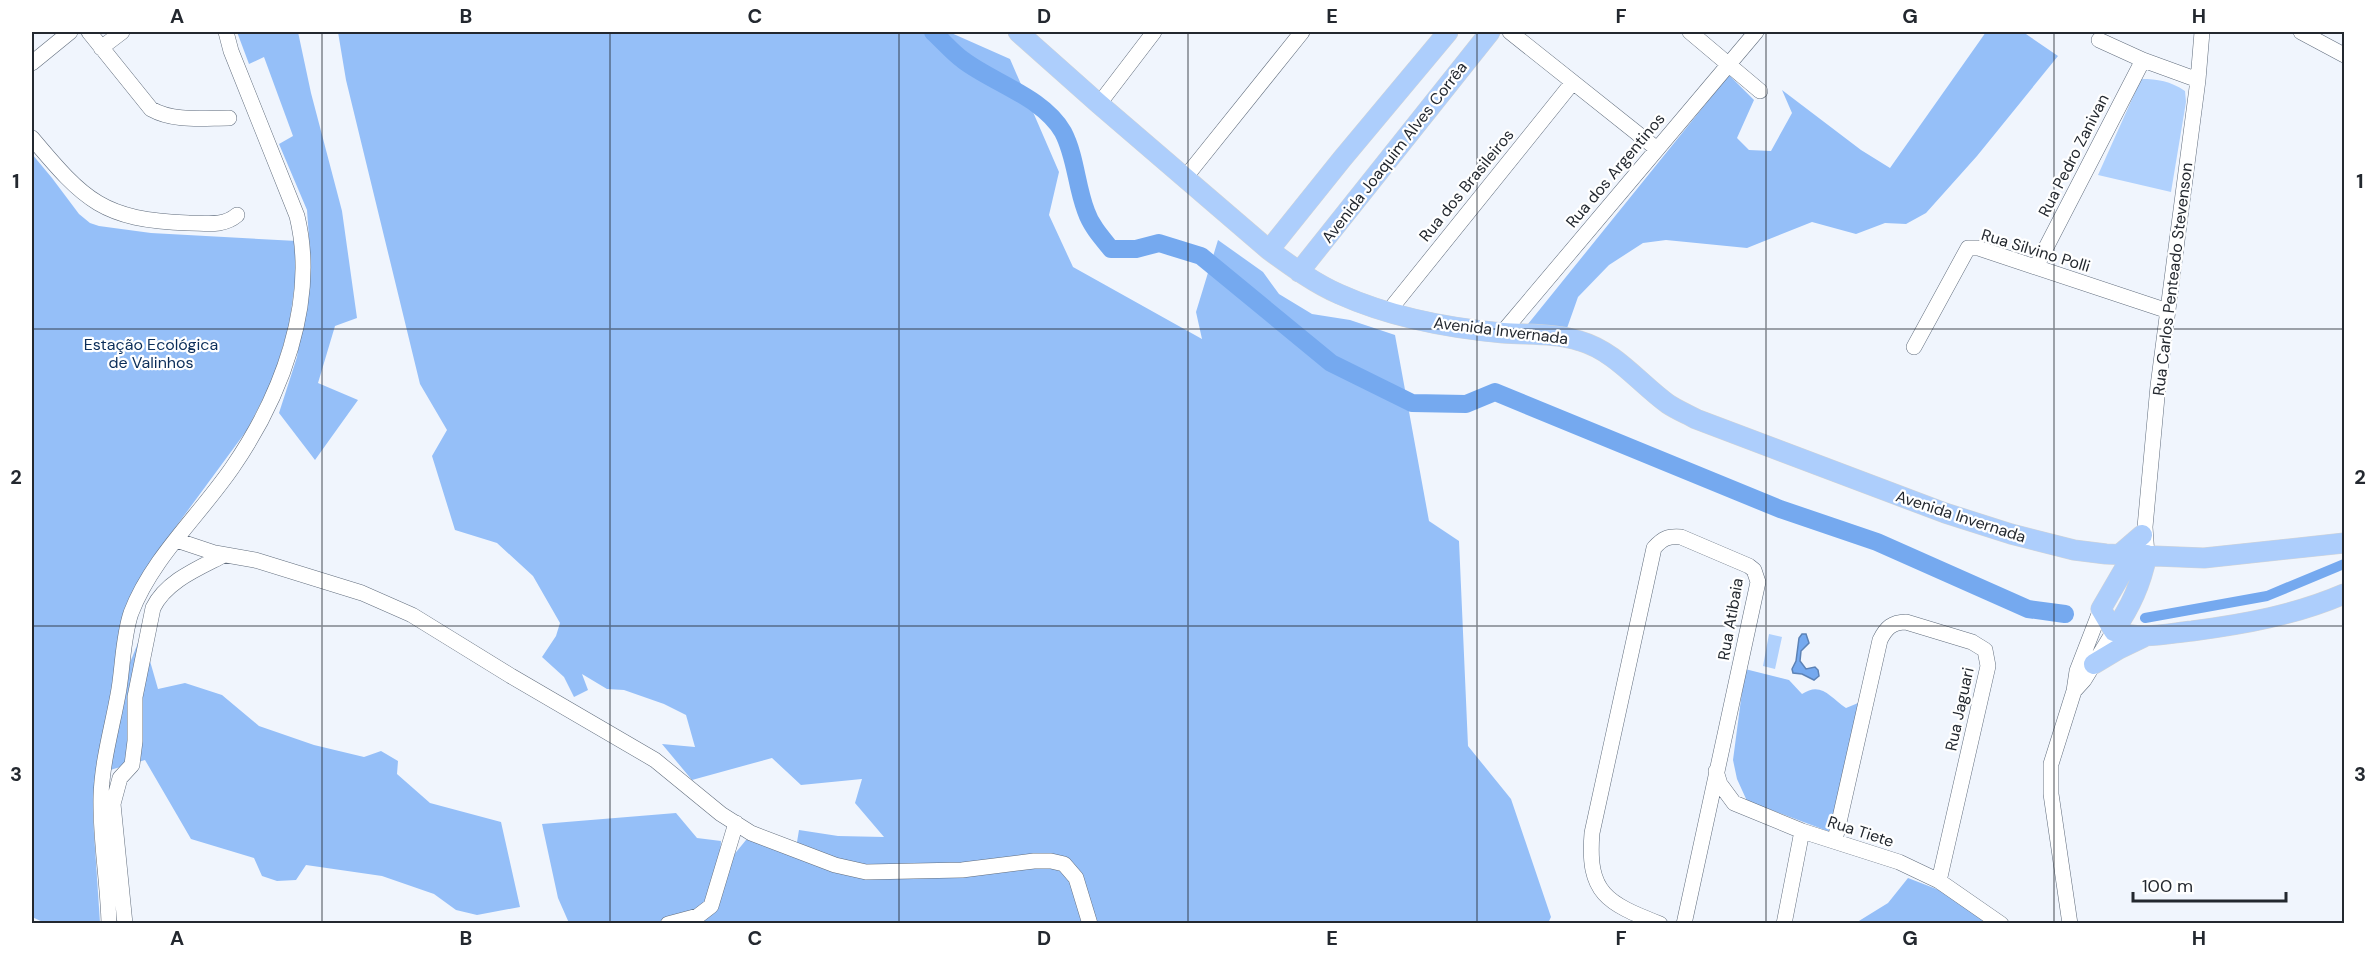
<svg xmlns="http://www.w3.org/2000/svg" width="2376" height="955" viewBox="0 0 2376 955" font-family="'DM Sans',sans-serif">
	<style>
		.green { fill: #b0d1fd }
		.forest { fill: #95bff8 }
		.water { fill: #75a9ef; stroke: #5c82b5; stroke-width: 1.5 }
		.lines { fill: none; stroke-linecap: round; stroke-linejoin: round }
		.canal { stroke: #75a9ef; stroke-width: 10 }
		.river { stroke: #75a9ef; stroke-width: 18 }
		.minor-casing { stroke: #616d7d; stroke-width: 16 }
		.major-casing { stroke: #d3d4d5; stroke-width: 21 }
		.minor { stroke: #fff; stroke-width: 15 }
		.major { stroke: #adcefc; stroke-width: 20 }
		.grid { fill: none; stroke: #23282f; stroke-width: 1.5; stroke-opacity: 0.55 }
		.labels { text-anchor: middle; stroke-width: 4.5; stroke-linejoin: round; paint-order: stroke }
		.street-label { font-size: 16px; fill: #23282f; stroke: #fff }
		.park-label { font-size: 16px; fill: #0b2e5a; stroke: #fff }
		.neatline { fill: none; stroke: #23282f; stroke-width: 2 }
		.grid-label { font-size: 20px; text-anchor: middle; font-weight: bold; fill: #23282f }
	</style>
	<rect width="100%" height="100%" fill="#f0f5fd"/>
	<!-- green -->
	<path class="green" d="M2141,79c17,0 29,2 44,12l1,11 -15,90 -73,-17z
		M1769,634l13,3 -7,32 -12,-3z"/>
	<!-- forest -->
	<path class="forest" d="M237,32h61l13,61 31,118 15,107 -22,8 -17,57 40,17 -43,60 -36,-47 18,-56 14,-91 -4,-56 -28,-66 14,-8 -29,-79 -15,7z
		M338,32h611l61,27 49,113 -10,43 24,52 129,72 -6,-27 22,-72 45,32 16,22 33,20 38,6 45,15 34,186 30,20 9,205 43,53 40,118 -3,6h-979l-11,-25 -16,-74 134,-11 21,25 24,3 -1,19 8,2 18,-22 51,2 2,-12 39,6 46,1 -29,-34 7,-24 -61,6 -29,-27 -80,22 -30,-36 33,3 -9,-32 -22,-11 -40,-14 -17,-1 -25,-15 6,16 -14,7 -10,-20 -22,-20 14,-21 4,-13 -27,-47 -36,-33 -42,-13 -23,-74 15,-26 -27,-46 -74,-304z
		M1986,32h37l35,24 -81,100 -51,57 -20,11 -21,-1 -29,11 -44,-12 -65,26 -81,-8 -23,3 -34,22 -31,32 -12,34 -38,-7 201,-249 25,25 -17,38 12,12 22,1 21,-38 -10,-23 79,60 29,18z
		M32,154l20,24 27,36 11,9 9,3 52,7 146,8 -2,41 -6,44 -16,53 -26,51 -78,106 -45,75 -13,86 -15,85 -3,36 7,105h-55l-13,-6z
		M142,633l16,56 27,-6 37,12 37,31 55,19 50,12 17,-6 17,10 -1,13 33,29 71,19 19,85 -43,8 -21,-5 -22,-16 -52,-18 -76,-11 -10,15 -19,1 -15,-5 -8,-18 -63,-19 -46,-79 -35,10 19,-105z
		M1745,669l44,11 13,14c19,-13 28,3 44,14l17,-7 -30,132 -86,-32 -10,-22 -4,-19z
		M1908,878l31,12 56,34h-141l34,-21z"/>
	<!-- water -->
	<path class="water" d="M1802,634h4l3,9 -8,8 -1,10 6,8 9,-2 3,3 1,6 -5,4 -12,-6 -9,-1 -1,-4 4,-8 3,-23z"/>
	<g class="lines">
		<!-- canal -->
		<path class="canal" d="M2145,618l122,-22 77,-32"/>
		<!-- river -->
		<path class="river" d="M933,32c10,9 19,20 30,28 30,23 80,37 100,72 13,25 13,53 23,79 5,15 16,27 25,38h25l23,-6 42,13 130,107 81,40 54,1 29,-12 285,117 97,33 151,67 37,5"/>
		<!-- minor casing -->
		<g class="minor-casing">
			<path id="minor" d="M89,32l62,77c23,13 52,9 78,9
				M1510,32l147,117
				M1690,32l70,59
				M2301,32l43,23
				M2099,40l44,20 55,20
				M101,48l21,-16
				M32,63l38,-31
				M1099,104l55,-72
				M32,138c53,63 71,82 157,85 17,0 34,4 48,-8
				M1184,179l118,-147
				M2036,267l107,-207
				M1388,312l185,-230
				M1502,333l254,-301
				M1914,347l54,-99h10l190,63
				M176,540l39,13 40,7 107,33 50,22 99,61 144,84 66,54 30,19 84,32 31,7 96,-2 72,-9h17l13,3 12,14 14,46
				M2147,555l-2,-28 13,-141 40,-306 4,-48
				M2074,691l10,-11 30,-49
				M1716,771l4,13 14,19 68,28 97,31 40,19 62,43
				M1835,840l45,-200c6,-12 12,-18 26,-18l66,20 13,8 3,16 -49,215
				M109,924c-1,-43 -9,-85 -8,-127 1,-37 12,-72 18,-108 4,-25 4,-52 12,-76 21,-55 68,-97 101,-145 49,-71 86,-166 65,-252l-66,-165 -5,-19
				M125,924l-12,-120 7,-26 12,-13 3,-24v-44l18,-89c13,-27 46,-40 71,-53
				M668,924l30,-8 13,-10 25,-83
				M1660,924c-53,-21 -73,-30 -68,-91l62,-285c9,-10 14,-12 27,-11l68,29 5,4 4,12 -74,342
				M1784,924l18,-93
				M2070,924l-19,-130v-30l23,-73 3,-20 24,-62"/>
		</g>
		<!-- major casing -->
		<g class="major-casing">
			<path id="major" d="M1018,32l81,72 170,146c22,16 45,33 70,44 51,23 108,34 164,39 25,2 52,0 77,8 35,10 59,42 88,63 9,6 19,10 28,15l249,94 66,21 63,16 32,4 98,4 140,-15
				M1269,250l73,-91 106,-127
				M1299,272l191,-240
				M2120,554l22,-19
				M2114,631c27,9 50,3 78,0 53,-7 103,-16 152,-37
				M2114,631l-13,-22 32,-55
				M2114,631c17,-25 27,-47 33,-76
				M2094,664l25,-15 25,-12"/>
		</g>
		<!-- minor -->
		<use href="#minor" class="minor"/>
		<!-- major -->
		<use href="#major" class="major"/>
	</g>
	<!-- grid -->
	<path class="grid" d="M322,32v892M610,32v892M899,32v892M1188,32v892M1477,32v892M1766,32v892M2054,32v892M32,329h2312M32,626h2312"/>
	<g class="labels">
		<!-- street labels -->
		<g class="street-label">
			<text transform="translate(1394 152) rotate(-52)" y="6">Avenida Joaquim Alves Corrêa</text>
			<text transform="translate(2073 155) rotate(-63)" y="6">Rua Pedro Zanivan</text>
			<text transform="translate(1615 170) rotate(-50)" y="6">Rua dos Argentinos</text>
			<text transform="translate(1466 185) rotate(-51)" y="6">Rua dos Brasileiros</text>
			<text transform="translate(2036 250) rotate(17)" y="6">Rua Silvino Polli</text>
			<text transform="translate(2172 279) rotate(-83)" y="6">Rua Carlos Penteado Stevenson</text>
			<text transform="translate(1501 330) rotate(7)" y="6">Avenida Invernada</text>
			<text transform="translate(1961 516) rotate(18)" y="6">Avenida Invernada</text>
			<text transform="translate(1730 619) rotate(-80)" y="6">Rua Atibaia</text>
			<text transform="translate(1959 709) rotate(-78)" y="6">Rua Jaguari</text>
			<text transform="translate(1861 831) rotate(18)" y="6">Rua Tiete</text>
		</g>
		<!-- park labels -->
		<g class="park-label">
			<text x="151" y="350">Estação Ecológica<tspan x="151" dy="18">de Valinhos</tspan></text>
		</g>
	</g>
	<!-- border -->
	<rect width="2376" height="955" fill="none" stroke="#ffffff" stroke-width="66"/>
	<!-- scale -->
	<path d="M2133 892v9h153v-9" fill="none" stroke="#23282f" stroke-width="3"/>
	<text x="2142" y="892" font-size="18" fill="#23282f" stroke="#ffffff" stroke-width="4.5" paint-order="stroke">100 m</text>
	<rect x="33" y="33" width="2310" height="889" class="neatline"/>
	<g class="grid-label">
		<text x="177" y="23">A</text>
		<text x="466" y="23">B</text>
		<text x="755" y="23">C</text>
		<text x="1044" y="23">D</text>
		<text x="1332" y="23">E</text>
		<text x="1621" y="23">F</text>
		<text x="1910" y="23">G</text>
		<text x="2199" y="23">H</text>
		<text x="16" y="188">1</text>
		<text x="2360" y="188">1</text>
		<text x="16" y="484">2</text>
		<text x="2360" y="484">2</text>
		<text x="16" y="781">3</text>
		<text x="2360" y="781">3</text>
		<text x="177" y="945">A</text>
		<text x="466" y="945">B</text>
		<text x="755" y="945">C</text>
		<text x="1044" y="945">D</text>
		<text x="1332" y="945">E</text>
		<text x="1621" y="945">F</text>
		<text x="1910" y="945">G</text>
		<text x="2199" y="945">H</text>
	</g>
</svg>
